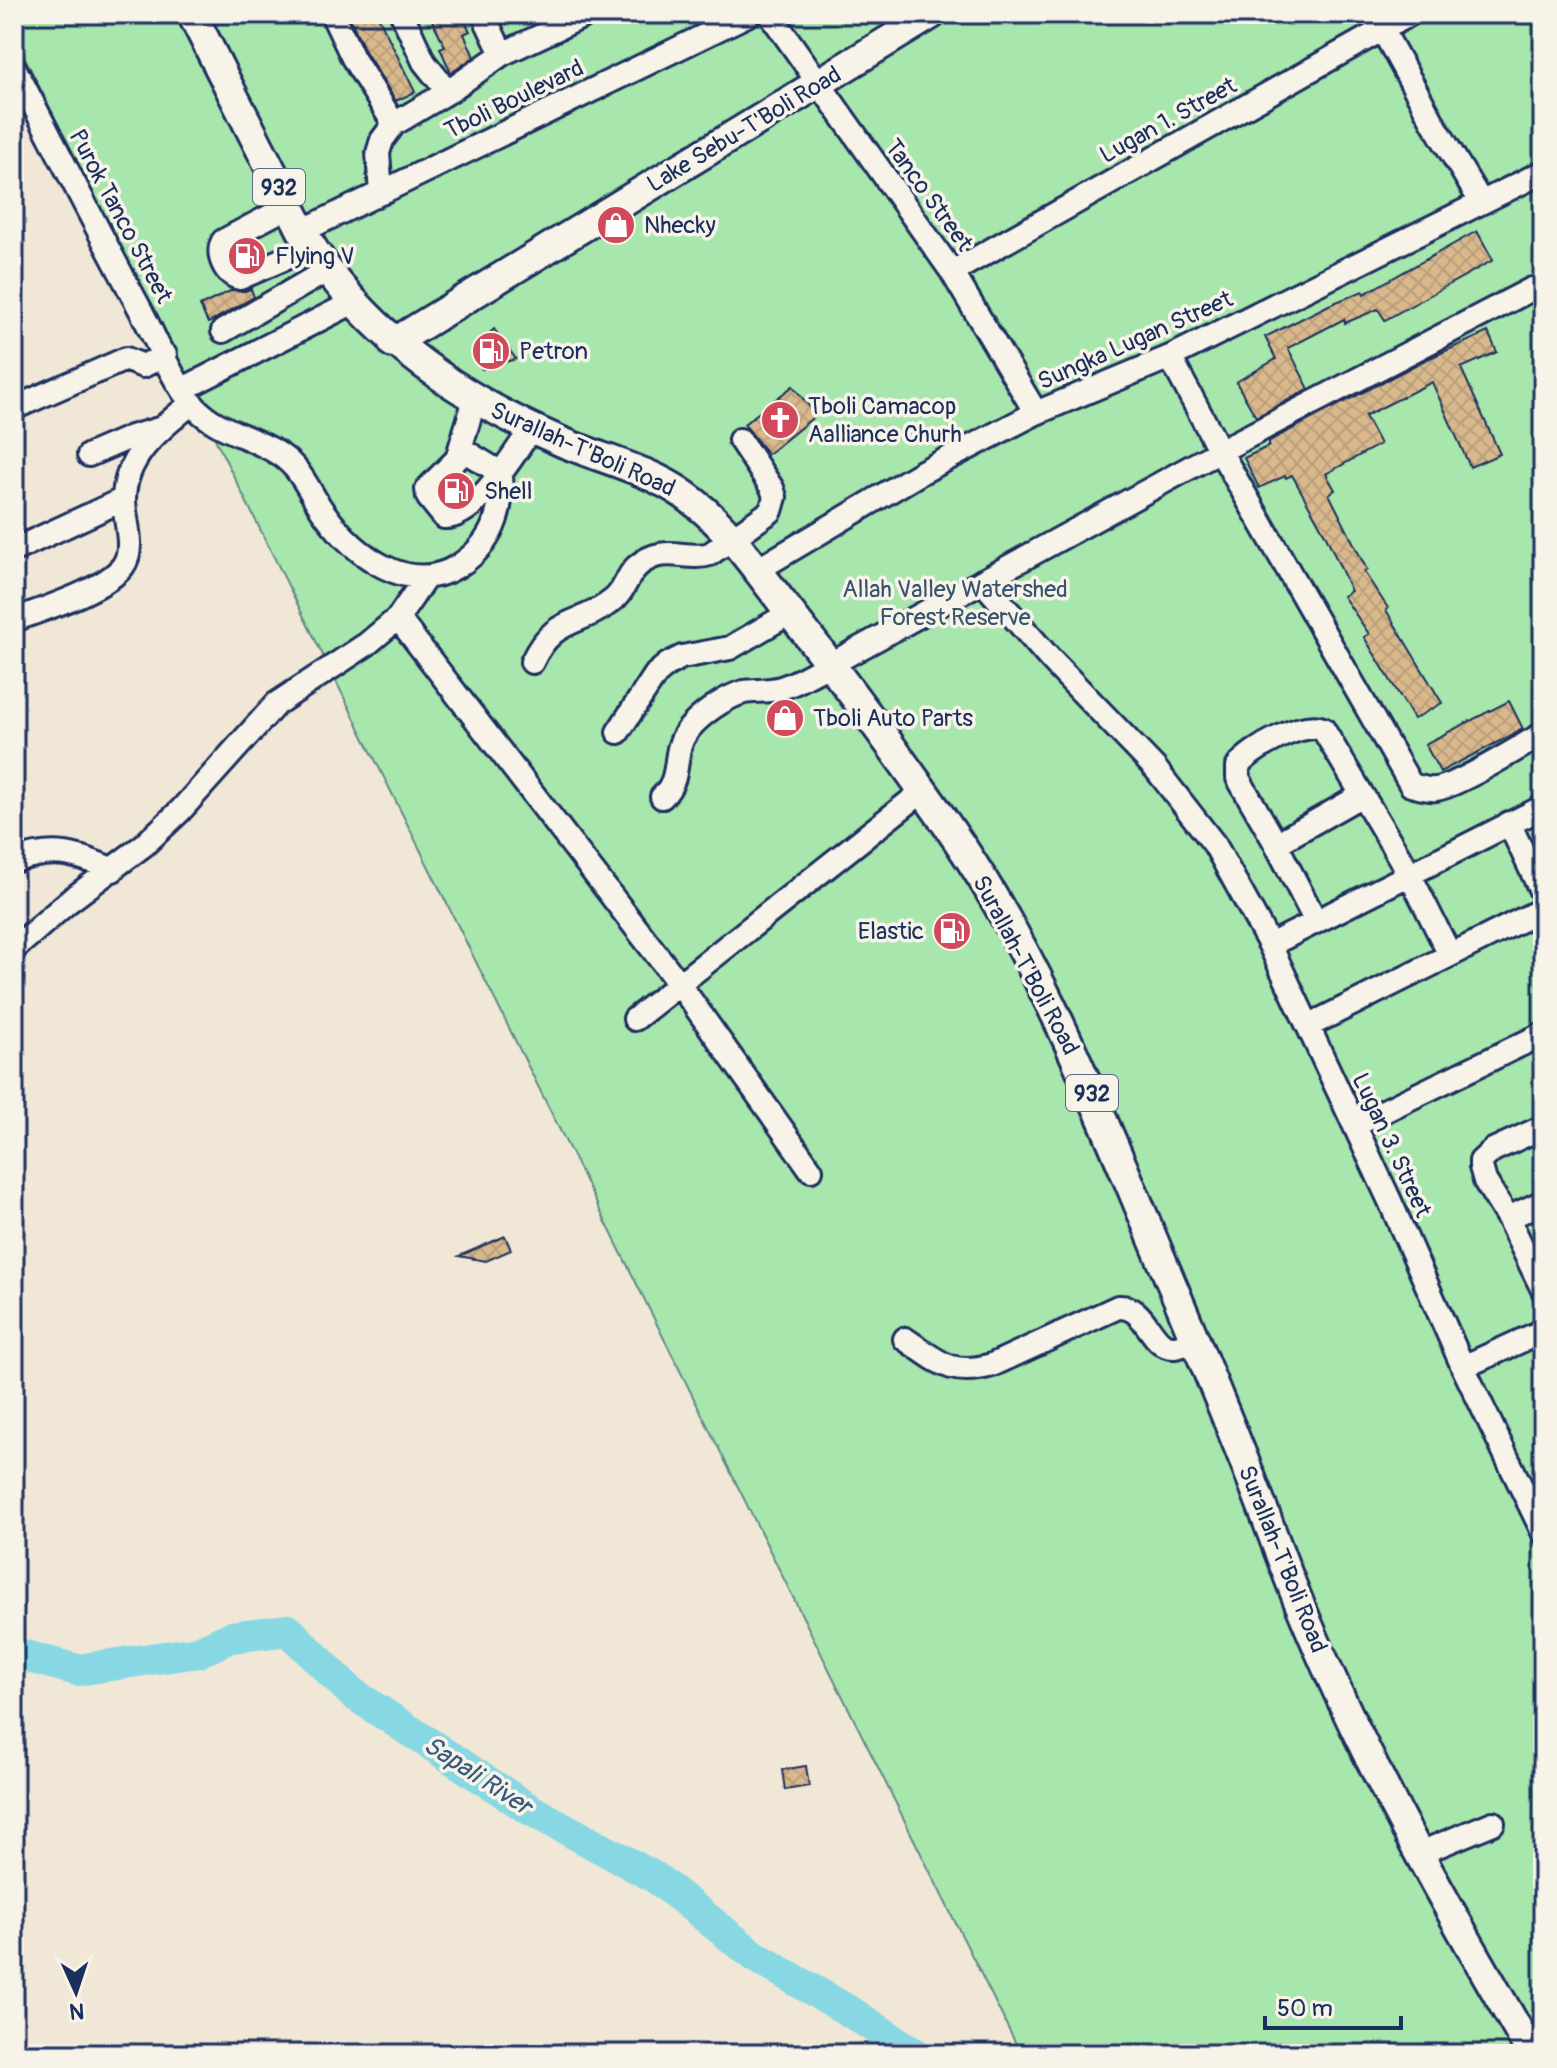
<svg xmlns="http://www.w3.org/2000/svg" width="1557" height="2068" viewBox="0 0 1557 2068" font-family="Pangolin,sans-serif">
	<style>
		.park { fill: #a7e6ad; stroke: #618a86; stroke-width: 2 }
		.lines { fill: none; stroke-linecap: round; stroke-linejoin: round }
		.river { stroke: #87d8e3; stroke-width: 32 }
		.building { fill: url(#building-cross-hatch); stroke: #1b2f5e; stroke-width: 2 }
		.minor-casing { stroke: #1b2f5e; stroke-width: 28 }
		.major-casing { stroke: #1b2f5e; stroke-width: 34 }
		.minor { stroke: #f7f3e8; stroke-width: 22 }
		.major { stroke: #f7f3e8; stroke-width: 28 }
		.labels { text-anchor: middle; stroke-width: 7; stroke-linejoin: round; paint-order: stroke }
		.shield { fill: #f7f3e8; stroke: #5d6a87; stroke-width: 2 }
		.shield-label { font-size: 22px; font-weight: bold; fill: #1b2f5e }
		.street-label { font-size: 24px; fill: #1b2f5e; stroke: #f7f3e8 }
		.poi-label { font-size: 24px; fill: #1b2f5e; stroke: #f7f3e8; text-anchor: start }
		.park-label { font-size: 24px; fill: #37546e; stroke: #f7f3e8 }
		.water-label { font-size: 26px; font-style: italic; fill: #36597f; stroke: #f7f3e8 }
	</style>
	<defs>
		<pattern id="building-cross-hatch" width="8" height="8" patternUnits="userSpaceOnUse" patternTransform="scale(2)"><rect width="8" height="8" fill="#d9b98c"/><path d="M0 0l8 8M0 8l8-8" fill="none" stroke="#ba9f7b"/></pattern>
	</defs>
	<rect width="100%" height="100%" fill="#f1e7d6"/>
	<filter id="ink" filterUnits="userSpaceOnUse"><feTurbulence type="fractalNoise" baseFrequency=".0125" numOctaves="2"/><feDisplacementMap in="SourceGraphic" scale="16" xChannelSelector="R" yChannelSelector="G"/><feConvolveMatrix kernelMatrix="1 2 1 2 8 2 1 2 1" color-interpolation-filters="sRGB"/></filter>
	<g filter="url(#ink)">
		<!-- park -->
		<path class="park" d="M14,14h1529v2040h-522l-1007,-2018z"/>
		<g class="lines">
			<!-- river -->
			<path class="river" d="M14,1653l63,17 121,-18 33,-15 57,-7 64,63 177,116 127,69 100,79 96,56 64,41"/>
		</g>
		<!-- building -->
		<path class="building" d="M348,14h29l38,78 -19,9 -31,-50z
			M429,14h32l9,17 -6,3 10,23 -23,16 -11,-25 5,-2z
			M1477,231l16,29 -108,60 -7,-11 -33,14 -1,-4 -56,29 21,41 -53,28 -20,-35 40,-23 -11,-22 64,-32 34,-14 1,3z
			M250,243l7,12 -17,8 -5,-12z
			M251,289l3,8 -46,26 -8,-17 32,-16 13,1z
			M494,329l22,30 -34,10 -9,-19z
			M1488,332l9,20 -36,16 39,86 -30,13 -38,-85 -67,34 15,28 -54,30 9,16 -6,4 38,76 -3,2 24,36 -2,2 56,93 -28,16 -50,-82 5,-3 -26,-38 8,-5 -25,-55 -34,-61 -6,3 -1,-2 -26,12 -15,-30 25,-12v-5l154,-80z
			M793,386l23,29 -48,39 -24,-30z
			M463,472l10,13 -23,17 -7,-9z
			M1509,701l14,28 -83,43 -15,-28z
			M505,1236l6,14 -25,11 -27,-5z
			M806,1766l3,20 -24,4 -3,-20z"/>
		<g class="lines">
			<!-- minor casing -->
			<g class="minor-casing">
				<path id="minor" d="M332,14l21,44 41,66
					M402,14l22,48 24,30
					M483,14l19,40
					M770,14l182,258 84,141
					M1374,14l60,110 47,78
					M14,67c42,81 83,162 126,242 16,30 32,71 53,96 27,31 75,32 102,63 12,14 19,32 30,46 29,40 83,83 133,52 35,-22 45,-54 43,-93
					M381,193l-3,-40 4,-13 12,-16 54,-32 54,-38 86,-40
					M289,206l-66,35c-7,14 2,34 17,37l71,-31
					M302,231l447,-217
					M952,272l458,-258
					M223,331l105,-61
					M1170,357l50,94 191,334c8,2 16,5 25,4 24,-4 83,-42 107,-55
					M183,389l171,-87
					M475,399l-18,60 -30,30 1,8 16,20c32,2 71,-65 88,-89
					M14,408l107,-47 5,-2 17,7 22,-11
					M461,449l40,24
					M89,455l42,-18 28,-8
					M14,550l110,-51
					M757,570l165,-98 114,-59 134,-56 373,-185
					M982,581l69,79 104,108 60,77 55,100 119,254 74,168 80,165
					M398,618l282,367 131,185
					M14,620c29,-11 91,-30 109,-54 13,-18 1,-46 1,-66 0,-44 37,-72 68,-97
					M532,662c22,-47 48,-35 81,-62 17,-13 11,-33 42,-44 18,-6 37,4 55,-2l61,-43 4,-14 -3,-9 -32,-48
					M618,732l38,-58 12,-10 14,-7 48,-9 60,-35
					M662,797c22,-21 8,-44 26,-67 12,-15 37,-33 56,-38 12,-2 24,0 37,-4 17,-5 33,-16 50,-24l389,-213 312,-162
					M1509,823l34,72
					M1276,844l-38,-66v-12c13,-17 65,-46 85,-37l87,146 40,80
					M14,861c40,-14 61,-8 99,9
					M1316,922l-40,-78 86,-49
					M1270,945l273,-138
					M14,949l54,-47 76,-57 36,-34 96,-107 91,-60 31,-26 28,-41
					M635,1019l288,-228
					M1308,1026l235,-117
					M1355,1125l188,-91
					M1543,1127l-50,23 -12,11v6l4,14 23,37 35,72
					M1508,1218l35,-16
					M905,1339c33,22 45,38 87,26l126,-58c30,-2 31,42 57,40 6,-1 13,-4 19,-6
					M1463,1367l80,-36
					M1418,1854l75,-31"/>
			</g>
			<!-- major casing -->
			<g class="major-casing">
				<path id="major" d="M192,14l110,217c58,100 155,166 260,211 40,17 88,28 124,54 40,28 69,72 99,110 56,71 110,144 162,219 79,112 132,238 185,364 39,94 79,188 117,284 18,45 34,92 53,137 64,155 146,299 230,444
					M393,343l539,-329"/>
			</g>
			<!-- minor -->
			<use href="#minor" class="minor"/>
			<!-- major -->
			<use href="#major" class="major"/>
		</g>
	</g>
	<!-- icons -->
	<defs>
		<g id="shop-disc" transform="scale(2)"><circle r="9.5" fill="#d1495b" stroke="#f7f3e8"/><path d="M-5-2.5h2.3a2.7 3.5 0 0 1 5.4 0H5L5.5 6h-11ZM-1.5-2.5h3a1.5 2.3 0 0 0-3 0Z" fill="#fff"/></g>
		<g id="fuel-disc" transform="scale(2)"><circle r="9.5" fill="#d1495b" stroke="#f7f3e8"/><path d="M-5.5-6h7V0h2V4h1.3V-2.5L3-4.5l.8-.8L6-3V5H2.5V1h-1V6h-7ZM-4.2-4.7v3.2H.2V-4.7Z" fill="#fff"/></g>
		<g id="church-disc" transform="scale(2)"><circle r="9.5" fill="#d1495b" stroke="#f7f3e8"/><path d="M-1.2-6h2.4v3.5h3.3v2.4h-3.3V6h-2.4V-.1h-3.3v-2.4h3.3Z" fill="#fff"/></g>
	</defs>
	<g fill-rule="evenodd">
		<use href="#shop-disc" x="616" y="225"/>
		<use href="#fuel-disc" x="247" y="256"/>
		<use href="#fuel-disc" x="491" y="351"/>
		<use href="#church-disc" x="780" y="420"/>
		<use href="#fuel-disc" x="456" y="491"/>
		<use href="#shop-disc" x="785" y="718"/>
		<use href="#fuel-disc" x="952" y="931"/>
	</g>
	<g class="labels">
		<!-- shield labels -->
		<g class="shield">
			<rect x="253" y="169" width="52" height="36" rx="6"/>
			<rect x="1066" y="1075" width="52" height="36" rx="6"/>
		</g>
		<g class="shield-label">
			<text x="279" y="195">932</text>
			<text x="1092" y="1101">932</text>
		</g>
		<!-- street labels -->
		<g class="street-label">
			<text transform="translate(514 99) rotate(-26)" y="8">Tboli Boulevard</text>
			<text transform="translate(1168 120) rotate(-29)" y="8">Lugan 1. Street</text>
			<text transform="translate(744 129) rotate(-31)" y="8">Lake Sebu-T'Boli Road</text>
			<text transform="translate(929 195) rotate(54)" y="8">Tanco Street</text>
			<text transform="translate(121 216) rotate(62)" y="8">Purok Tanco Street</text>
			<text transform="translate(1135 340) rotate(-24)" y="8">Sungka Lugan Street</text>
			<text transform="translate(583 449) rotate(24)" y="8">Surallah-T'Boli Road</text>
			<text transform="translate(1026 965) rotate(62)" y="8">Surallah-T'Boli Road</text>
			<text transform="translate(1392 1145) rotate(65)" y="8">Lugan 3. Street</text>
			<text transform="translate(1283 1559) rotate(68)" y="8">Surallah-T'Boli Road</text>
		</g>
		<!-- poi labels -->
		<g class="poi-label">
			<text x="644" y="233">Nhecky</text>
			<text x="275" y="264">Flying V</text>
			<text x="519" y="359">Petron</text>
			<text x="808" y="414">Tboli Camacop<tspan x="808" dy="28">Aalliance Churh</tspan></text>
			<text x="484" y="499">Shell</text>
			<text x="813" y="726">Tboli Auto Parts</text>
			<text x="924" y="939" text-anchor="end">Elastic</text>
		</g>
		<!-- park labels -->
		<g class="park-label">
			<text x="955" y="597">Allah Valley Watershed<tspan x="955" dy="28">Forest Reserve</tspan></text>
		</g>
		<!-- water labels -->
		<g class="water-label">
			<text transform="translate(478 1775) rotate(33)" y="9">Sapali River</text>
		</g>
	</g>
	<!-- margin -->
	<rect width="1557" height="2068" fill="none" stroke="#f7f3e8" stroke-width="48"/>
	<rect x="24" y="24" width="1509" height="2020" fill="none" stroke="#1b2f5e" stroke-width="3" filter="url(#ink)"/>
	<!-- north arrow -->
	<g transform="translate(76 1992) rotate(177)" stroke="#f7f3e8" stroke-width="6" paint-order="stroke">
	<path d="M0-6L14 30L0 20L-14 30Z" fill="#1b2f5e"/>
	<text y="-12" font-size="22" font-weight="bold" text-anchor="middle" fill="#1b2f5e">N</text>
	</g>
	<!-- scale -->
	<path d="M1265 2016v12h136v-12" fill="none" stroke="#1b2f5e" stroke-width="4"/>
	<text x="1277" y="2016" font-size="24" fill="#1b2f5e" stroke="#f7f3e8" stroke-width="6" paint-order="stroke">50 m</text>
</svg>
